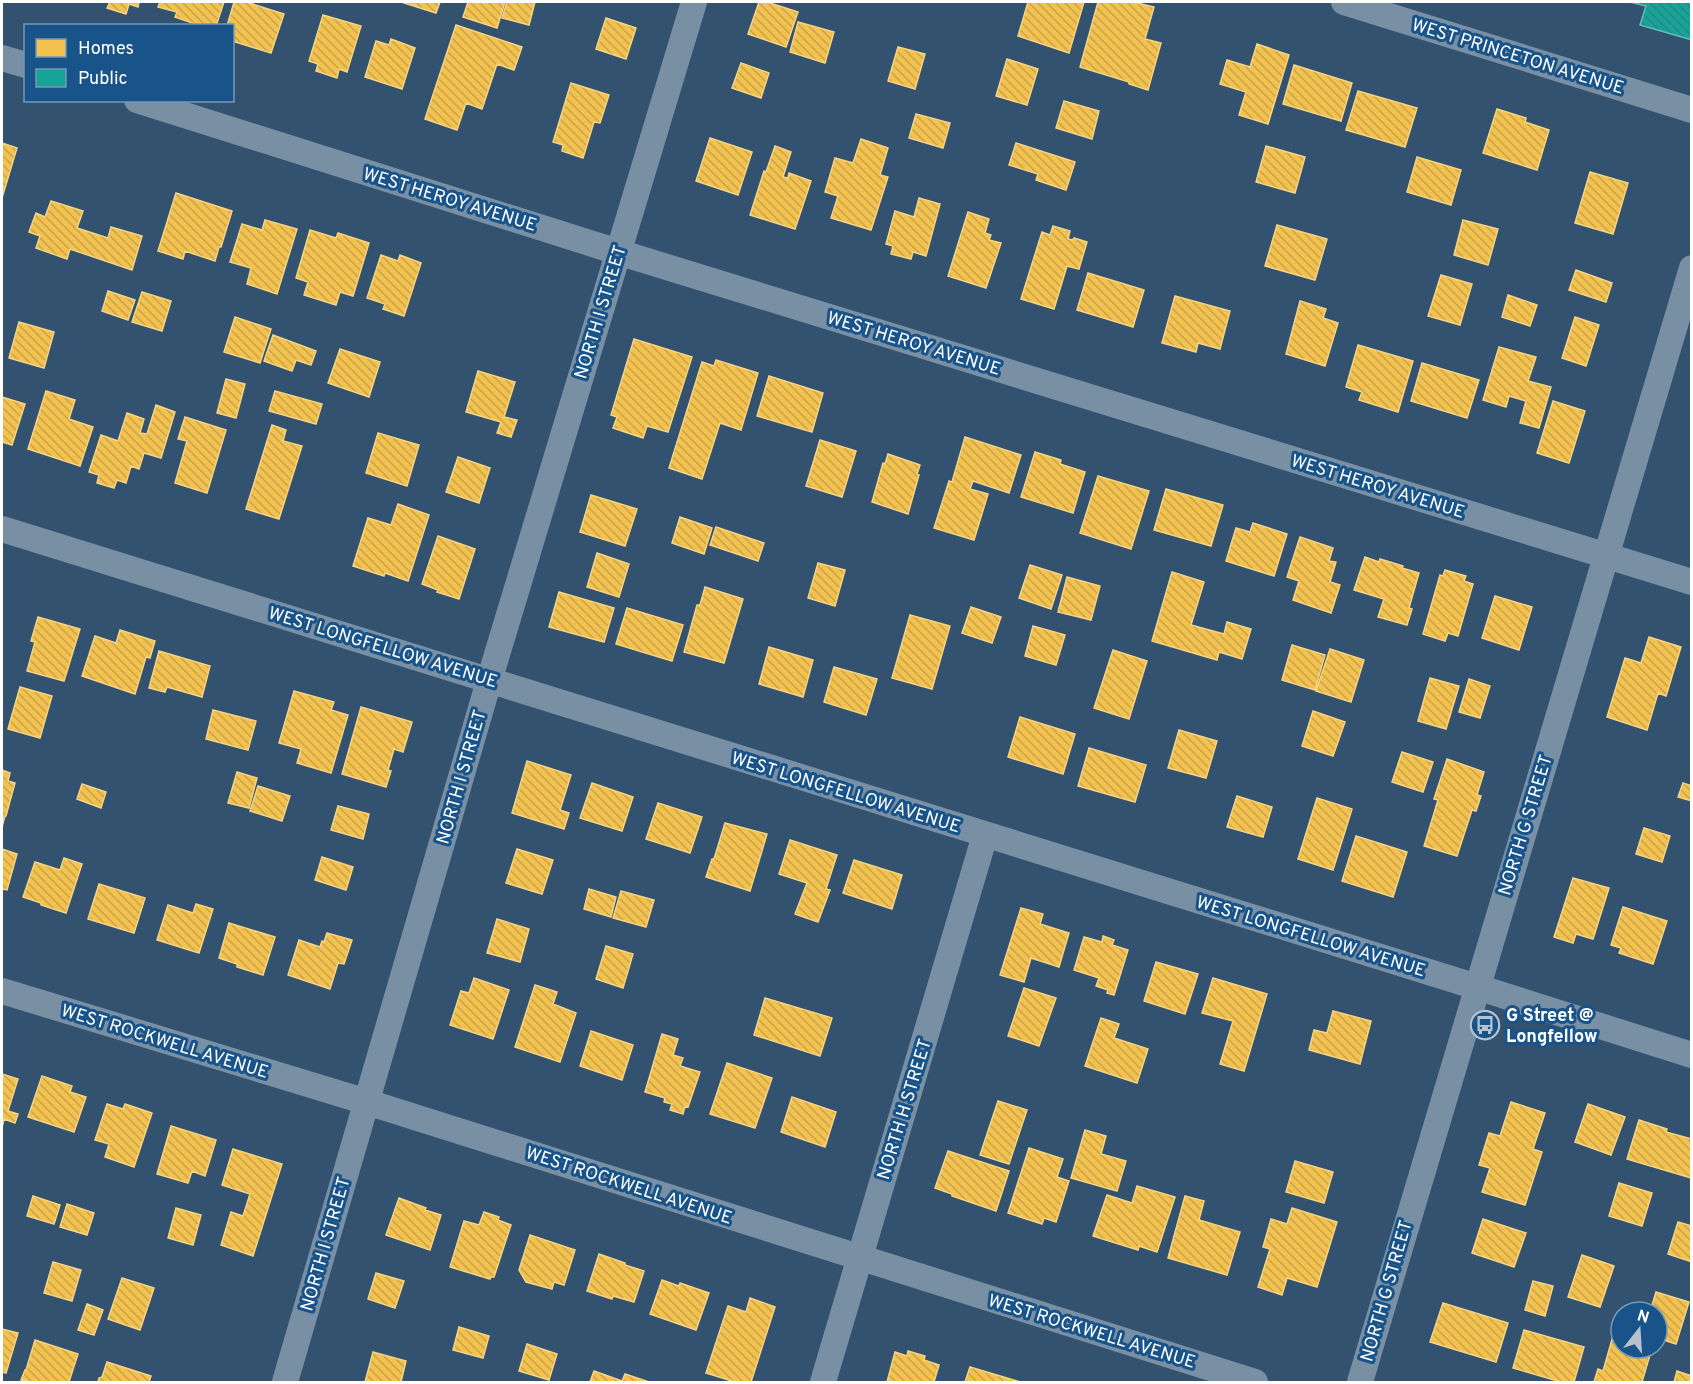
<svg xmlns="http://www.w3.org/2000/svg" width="1693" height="1384" viewBox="0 0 1693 1384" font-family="Overpass,sans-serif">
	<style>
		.homes { fill: url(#homes-back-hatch); stroke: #f6d483; stroke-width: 1.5 }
		.public { fill: url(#public-back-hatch); stroke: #5dbfb7; stroke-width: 1.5 }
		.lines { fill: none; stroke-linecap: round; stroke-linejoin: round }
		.minor { stroke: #798fa4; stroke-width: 26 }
		.labels { text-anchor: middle; stroke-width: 6; stroke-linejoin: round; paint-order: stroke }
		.street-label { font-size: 18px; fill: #fff; stroke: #185389 }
		.poi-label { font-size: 18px; font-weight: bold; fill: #fff; stroke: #185389; text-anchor: start }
	</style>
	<defs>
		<pattern id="homes-back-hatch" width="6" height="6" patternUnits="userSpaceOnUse" patternTransform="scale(1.5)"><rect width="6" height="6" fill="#f2c14e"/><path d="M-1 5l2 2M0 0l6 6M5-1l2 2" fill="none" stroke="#c8a44e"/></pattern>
		<pattern id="public-back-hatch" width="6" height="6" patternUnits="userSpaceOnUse" patternTransform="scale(1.5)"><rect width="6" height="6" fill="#17a398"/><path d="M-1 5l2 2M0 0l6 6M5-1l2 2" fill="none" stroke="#278981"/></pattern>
	</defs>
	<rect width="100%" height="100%" fill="#32526f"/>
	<!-- homes -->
	<path class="homes" d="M110,2h29l-1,5 -9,-3 -3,10 -19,-6z
		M160,2h64l-8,24h-15l-26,-9 2,-5 -19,-5z
		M234,2h12l38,12 -13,39 -39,-12v-15h-5z
		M401,2h39l-4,11z
		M468,2h37l-8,26 -34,-11z
		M507,2h28l-6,23 -27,-7z
		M759,2h8l31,10 -12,35 -38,-13z
		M1028,2h56l-15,51 -51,-17z
		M1098,2h35l21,5 -9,32 16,4 -13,47 -19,-6v-2l-49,-15z
		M323,15l38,11 -14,46 -8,-3 -2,9 -21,-7 2,-7 -9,-3z
		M606,18l30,10 -10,31 -30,-10z
		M798,22l36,10 -9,31 -35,-11z
		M456,25l66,22 -8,23 -17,-6 -15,45 -16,-6 -9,27 -32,-11z
		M391,39l24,9 -13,41 -37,-12 11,-36 13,4z
		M1257,44l32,11 -21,69 -29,-9 7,-23 -26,-8 7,-24 23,7z
		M898,47l27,7 -10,35 -27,-8z
		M1007,59l31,10 -11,36 -31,-9z
		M741,63l28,10 -8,25 -29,-10z
		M1294,65l58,18 -11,38 -58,-17z
		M571,83l38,12 -9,28 -6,-1 -11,36 -21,-7 1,-6 -10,-3z
		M1358,91l59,17 -12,39 -59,-17z
		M1064,101l35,10 -7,28 -36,-11z
		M1497,109l29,9 -1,4 24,8 -12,40 -54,-17z
		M916,114l34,9 -7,25 -34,-10z
		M710,138l42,14 -14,43 -42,-14z
		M861,139l27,9 -8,27 8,2 -17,53 -40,-12 7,-22 -13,-4 10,-34 18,5z
		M2,143l15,5 -15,50z
		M1016,143l59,19 -9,28 -30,-10 2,-6 -29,-9z
		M775,146l16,6 -8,25 5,1 1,-5 22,8 -16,48 -45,-14 14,-44 2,1z
		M1266,146l39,11 -10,36 -39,-11z
		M1417,157l44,13 -10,35 -44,-13z
		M1590,172l38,11 -15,51 -38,-11z
		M176,193l56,18 -11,36h-2l-4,14 -30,-10 -2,8 -25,-8z
		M919,198l21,6 -14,52 -13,-4 -2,7 -20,-5 2,-8 -7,-2 9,-33 19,6z
		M51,201l32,10 -6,17 31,10 3,-11 31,9 -10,34 -62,-21 -3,10 -31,-11 4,-12 -11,-4 7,-19 9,4z
		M968,212l21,7 -4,14 6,2 -2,5 12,3 -15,45 -38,-12z
		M265,220l32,9 -20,65 -30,-10 4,-16 -21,-6 12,-38 20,6z
		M1463,220l35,9 -10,36 -34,-10z
		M1277,225l50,14 -12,41 -50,-14z
		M1053,226l17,5 -2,8 5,1 1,-2 13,4 -8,27 -12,-3 -13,43 -33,-10 21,-67 8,3z
		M310,230l26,8 2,-5 31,10 -16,53 -13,-4 -4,13 -32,-10 4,-13 -12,-4z
		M381,255l17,6 2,-6 21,8 -17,53 -21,-7 2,-5 -18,-6z
		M1576,270l36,13 -6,19 -37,-12z
		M1088,273l56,17 -11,37 -56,-17z
		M1441,275l31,9 -12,41 -32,-9z
		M108,291l27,9 -7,20 -26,-9z
		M142,292l29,9 -9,30 -30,-9z
		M1508,295l29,10 -7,21 -28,-9z
		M1175,296l55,15 -10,38 -22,-6 -2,9 -34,-9z
		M1300,301l26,8 -3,9 15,5 -13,43 -39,-12z
		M235,317l36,12 -11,34 -36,-11z
		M1575,317l24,8 -13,41 -24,-8z
		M19,322l35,10 -10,36 -35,-10z
		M273,335l43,16 -5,14 -15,-5 -4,11 -28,-10z
		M634,339l58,18 -24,75 -21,-6 -4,12 -30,-10 4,-11 -6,-2z
		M1358,345l55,16 -15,51 -39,-12 3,-8 -16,-5z
		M1499,347l37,10 -8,24 23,6 -12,41 -19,-5 6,-22 -17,-5 -3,11 -23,-7z
		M340,349l40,13 -11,35 -41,-14z
		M716,360l42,13 -17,57 -21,-7 -18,56 -33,-11 33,-106 12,4z
		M1422,363l57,17 -12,38 -56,-17z
		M478,371l37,11 -11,35 13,3 -6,17 -14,-4 4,-11 -35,-10z
		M769,376l54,17 -11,39 -55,-16z
		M226,379l19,5 -9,34 -19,-5z
		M46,391l29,9 -6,19 24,8 -13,39 -52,-17z
		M275,391l47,13 -6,20 -47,-13z
		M2,397l23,7 -13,41 -10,-3z
		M1553,401l32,10 -16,52 -32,-10z
		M156,405l19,7 -14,46 -17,-5 -5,16 -8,-3 -5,17 -9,-3 -3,8 -17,-5 2,-8 -10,-3 12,-37 17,6 9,-28 17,6 -4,14 7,1z
		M185,417l41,13 -19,63 -32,-10 12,-42 -9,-2z
		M272,425l14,5 -3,11 19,5 -23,73 -33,-10z
		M378,433l41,12 -12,41 -41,-13z
		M965,437l56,18 -12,38 -36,-12 -3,8 18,5 -14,46 -40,-12 15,-47 3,1z
		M820,440l36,11 -14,46 -36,-11z
		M1035,452l26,8 -1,4 25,8 -12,41 -52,-16z
		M888,454l32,11 -3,9 2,1 -11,39 -36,-12 11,-39 2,1z
		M458,457l32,11 -11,35 -33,-11z
		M1098,476l51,15 -18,58 -51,-16z
		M1166,489l57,16 -12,41 -57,-16z
		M591,495l46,14 -12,37 -45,-14z
		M398,504l31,11 -21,66 -23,-8 -1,3 -31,-10 15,-48 23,7z
		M680,517l32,11 -8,26 -32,-11z
		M1253,523l34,11 -13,42 -48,-15 10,-33 14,4z
		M716,527l48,16 -6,18 -48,-16z
		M438,536l37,13 -16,50 -22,-7 1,-2 -16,-6z
		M1300,537l33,11 -4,13 7,1 -6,20 10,3 -9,28 -38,-13 6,-19 -12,-4z
		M597,553l32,11 -10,33 -32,-10z
		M1365,557l14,5 1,-3 23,7 -1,2 17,5 -10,35 3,1 -5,16 -29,-8 6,-18 -30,-9z
		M818,563l27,7 -10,36 -27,-8z
		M1030,565l32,10 -11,34 -32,-11z
		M1445,570l21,6 -2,5 9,3 -15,52 -10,-3 -3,8 -22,-7 17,-59 3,1z
		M1172,572l32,10 -13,43 33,9 3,-12 24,7 -9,30 -23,-7 -2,8 -65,-19z
		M1067,577l33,9 -9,34 -33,-8z
		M705,587l38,12 -19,64 -40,-11 13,-47h3z
		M559,592l55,16 -10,34 -55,-15z
		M1495,596l37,11 -13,43 -37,-12z
		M971,607l30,10 -9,26 -30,-10z
		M627,608l56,17 -11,36 -56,-17z
		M910,615l40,11 -18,63 -40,-11z
		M38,617l42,12 -16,52 -37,-10 8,-29 -4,-1z
		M1033,626l32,9 -9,30 -31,-9z
		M120,630l35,11 -5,17 -4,-1 -11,37 -53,-18 13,-40 21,7z
		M1649,637l32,10 -15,49 -8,-3 -11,37 -40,-13 18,-59 16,5z
		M1292,645l33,10 -10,35 -33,-10z
		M769,647l44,13 -10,37 -44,-13z
		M1330,649l34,11 -13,42 -35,-11z
		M1113,650l34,11 -18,58 -35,-11z
		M159,651l51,15 -8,31 -35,-10 -2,5 -16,-4z
		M834,667l43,12 -11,36 -42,-13z
		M1430,678l29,8 -13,43 -28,-8z
		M1469,679l21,7 -10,32 -21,-6z
		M20,687l32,9 -12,42 -32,-9z
		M294,691l40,11 -3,8 17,5 -17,58 -34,-10 4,-14 -22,-6z
		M361,707l51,15 -9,30 -9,-3 -6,21 3,1 -5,16 -44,-13z
		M213,710l43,11 -8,29 -42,-11z
		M1313,711l32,11 -12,34 -31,-10z
		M1020,717l55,17 -12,40 -55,-17z
		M1179,730l38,11 -11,37 -38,-10z
		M1089,748l57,17 -11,37 -57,-16z
		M1402,752l31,10 -10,30 -31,-10z
		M1447,759l37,13 -7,23 4,1 -5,15 -4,-1 -15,46 -33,-10 14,-46 -4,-1z
		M527,761l44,14 -11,35 9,3 -5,16 -52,-16z
		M2,770l8,3 -2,8 7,2 -9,33h-1l-3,11z
		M237,772l20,6 -8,30 -21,-5z
		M592,783l41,14 -11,34 -42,-13z
		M1683,783l9,3v15l-14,-4z
		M82,784l24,8 -5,16 -24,-9z
		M258,786l32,10 -8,25 -32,-10z
		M1237,796l35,11 -9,30 -36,-10z
		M1317,798l35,11 -19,61 -35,-11z
		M658,803l44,14 -12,36 -44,-14z
		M338,806l31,8 -6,25 -32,-9z
		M725,823l42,11 -17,57 -44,-14 6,-18h2z
		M1644,828l26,8 -8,26 -26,-8z
		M1356,836l51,16 -14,45 -51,-16z
		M790,840l47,15 -11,34 4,1 -12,32 -23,-8 12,-31 -28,-9z
		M2,849l15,5 -10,36 -5,-1z
		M517,849l36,11 -11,34 -36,-11z
		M322,857l31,10 -7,23 -31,-10z
		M64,858l18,6 -16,49 -25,-8v-2l-18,-6 12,-35 25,8z
		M854,860l48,15 -10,34 -49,-16z
		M1573,878l36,10 -16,51 -17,-5 -3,9 -19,-6z
		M99,884l46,14 -11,35 -46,-14z
		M589,889l27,8 -5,20 -27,-8z
		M621,891l33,9 -8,27 -33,-9z
		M196,904l17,5 -14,44 -42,-13 11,-35 25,8z
		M1623,907l44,14 -14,43 -34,-11 2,-5 -10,-3z
		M1021,908l22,6 -3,10 29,9 -10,34 -28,-9 -7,24 -24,-7z
		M497,919l32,10 -9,33 -33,-9z
		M229,923l46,14 -12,38 -26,-8v-3l-18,-6z
		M327,933l25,7 -8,24 -6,-1 -8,26 -42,-14 11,-35 21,7 2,-6 2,1z
		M1103,936l11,4 -2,5 16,5 -14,45 -7,-2 1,-3 -12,-4 3,-8 -25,-8 10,-33 18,5z
		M606,946l27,8 -10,34 -27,-9z
		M1156,962l42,12 -13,40 -41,-13z
		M474,978l35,12 -16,49 -43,-14 11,-34 8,2z
		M1213,978l54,16 -23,77 -24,-7 13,-43 -31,-8z
		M535,985l22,7 -4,12 23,9 -16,49 -45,-15z
		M1024,988l32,10 -17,48 -31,-10z
		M765,998l67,20 -12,38 -66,-21z
		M1333,1011l38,10 -11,43 -51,-14 5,-20 13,3z
		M1101,1018l18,6 -5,14 34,11 -11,34 -52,-17z
		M591,1031l42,14 -11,35 -42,-14z
		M662,1034l16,5 -5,16 10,3 -3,8 20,6 -12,35 -3,-1 -2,8 -13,-4 2,-6 -8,-2 1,-4 -20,-6z
		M727,1063l45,15 -17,50 -45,-14z
		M2,1074l16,5 -10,32 10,3 -3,9 -11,-4 -2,9z
		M42,1076l30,10 -2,6 16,5 -12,35 -46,-15z
		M792,1097l44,15 -11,35 -44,-15z
		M998,1101l29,9 -18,54 -29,-9z
		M1511,1102l34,11 -12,36 9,3 -17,53 -43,-13 8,-24 -11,-3 10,-32 11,3z
		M107,1104l16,5 2,-5 27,9 -18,54 -29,-10 4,-13 -14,-4z
		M1588,1104l37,13 -14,38 -36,-13z
		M1639,1120l28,9 -1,3 26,7 -1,39 -64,-19z
		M171,1126l45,14 -11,36 -13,-5 -4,12 -31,-9z
		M1085,1130l21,6 -5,18 25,7 -9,30 -46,-13z
		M1029,1148l34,11 -6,18 12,4 -13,41 -12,-4 -2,6 -34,-11z
		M233,1149l49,15 -29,92 -32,-11 10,-33 12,4 7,-22 -28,-9z
		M948,1151l61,20 -13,40 -44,-15v-2l-17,-6z
		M1295,1161l38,11 -9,31 -38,-11z
		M1619,1183l33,10 -10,33 -33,-10z
		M1137,1186l38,11 -18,55 -18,-6 -1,4 -45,-14 14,-41 25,8z
		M33,1196l27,9 -6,19 -27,-8z
		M1185,1196l19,5 -5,19 41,12 -13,43 -59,-17z
		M399,1198l27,10 -1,2 16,5 -11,35 -44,-15z
		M67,1204l27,9 -7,22 -27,-8z
		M176,1208l25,7 -8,30 -25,-7z
		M1292,1208l45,14 -20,65 -30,-9 -5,17 -24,-8 12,-38 -7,-2 8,-28 16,5z
		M484,1212l15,5 -1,3 13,5 -17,52h-3l-1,2 -40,-12 14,-46 15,4z
		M1483,1219l43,14 -12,34 -42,-14z
		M1678,1222l14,4v36l-24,-8z
		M530,1235l45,15 -11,35 -10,-3 -2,7 -26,-7 -7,-12z
		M599,1254l26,9v2l19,6 -10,31 -21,-6 -1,3 -25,-8z
		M1582,1255l32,11 -14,41 -32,-10z
		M53,1262l28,8 -9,31 -28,-8z
		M376,1273l28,8 -9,27 -27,-9z
		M122,1278l32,10 -14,42 -32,-11z
		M662,1280l17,6 1,-3 29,10 -13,37 -46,-16z
		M1533,1281l20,5 -8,30 -20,-6z
		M1656,1292l33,10 -13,42 -19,-6v-26h-7z
		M750,1298l25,9 -24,75h-16l-29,-9 22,-67 18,6z
		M1443,1303l65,20 -12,39 -66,-20z
		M87,1304l16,6 -9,25 -16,-5z
		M459,1327l30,9 -6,22 -30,-8z
		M2,1329l16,4 -12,40 -4,-1z
		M1524,1330l60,17 -10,35h-13l-48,-14z
		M1613,1336l8,2v10h31l-10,34h-48l4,-13 5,2z
		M35,1340l43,14 -9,28h-39l-9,-2 4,-10h1z
		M527,1344l30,10 -8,26 -30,-9z
		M908,1351l17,5 -1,4 15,5 -5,17h-47l8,-30 12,4z
		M373,1352l33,9 -5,21h-36z
		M107,1362l44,14 -2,6h-51l1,-4 3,-1z
		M970,1367l50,15h-55z
		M594,1371l28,10 3,-7 24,8h-59z
		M1677,1371l15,5v6h-18z"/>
	<!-- public -->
	<path class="public" d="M1630,2h62v38l-52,-15 6,-19z"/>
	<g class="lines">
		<!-- minor -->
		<path class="minor" d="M1344,2l348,108
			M2,58l24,7
			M137,100l481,152 1074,330
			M2,529l1475,458 215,68
			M2,991l365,111 888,280
			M285,1382l204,-701 205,-679
			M823,1382l162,-547
			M1360,1382l332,-1114"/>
	</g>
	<!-- icons -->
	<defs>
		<g id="bus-ring" transform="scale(1.5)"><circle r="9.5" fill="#185389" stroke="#b7c2cd" stroke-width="1.5"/><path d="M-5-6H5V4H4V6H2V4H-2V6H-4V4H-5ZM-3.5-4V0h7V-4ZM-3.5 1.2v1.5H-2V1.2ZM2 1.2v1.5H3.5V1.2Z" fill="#b7c2cd"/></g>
	</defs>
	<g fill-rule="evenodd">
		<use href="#bus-ring" x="1485" y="1025"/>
	</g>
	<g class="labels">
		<!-- street labels -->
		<g class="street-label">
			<text transform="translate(1518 56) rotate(17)" y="6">WEST PRINCETON AVENUE</text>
			<text transform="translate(450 199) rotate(17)" y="6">WEST HEROY AVENUE</text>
			<text transform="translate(600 312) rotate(-73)" y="6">NORTH I STREET</text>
			<text transform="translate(914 343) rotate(17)" y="6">WEST HEROY AVENUE</text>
			<text transform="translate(1378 486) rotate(17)" y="6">WEST HEROY AVENUE</text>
			<text transform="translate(383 647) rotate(17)" y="6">WEST LONGFELLOW AVENUE</text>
			<text transform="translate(461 777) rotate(-74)" y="6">NORTH I STREET</text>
			<text transform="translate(846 792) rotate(17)" y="6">WEST LONGFELLOW AVENUE</text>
			<text transform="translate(1525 825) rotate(-73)" y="6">NORTH G STREET</text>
			<text transform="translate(1311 936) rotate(17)" y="6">WEST LONGFELLOW AVENUE</text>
			<text transform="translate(165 1041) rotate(17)" y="6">WEST ROCKWELL AVENUE</text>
			<text transform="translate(904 1109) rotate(-73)" y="6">NORTH H STREET</text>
			<text transform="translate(629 1185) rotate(18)" y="6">WEST ROCKWELL AVENUE</text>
			<text transform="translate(325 1244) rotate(-74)" y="6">NORTH I STREET</text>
			<text transform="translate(1386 1291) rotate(-74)" y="6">NORTH G STREET</text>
			<text transform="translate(1092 1331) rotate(17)" y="6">WEST ROCKWELL AVENUE</text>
		</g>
		<!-- poi labels -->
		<g class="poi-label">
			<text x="1506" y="1021">G Street @<tspan x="1506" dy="21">Longfellow</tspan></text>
		</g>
	</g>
	<!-- border -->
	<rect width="1693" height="1384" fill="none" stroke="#ffffff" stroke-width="6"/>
	<!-- legend -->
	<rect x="24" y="24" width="210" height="78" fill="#185389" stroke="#7498b8" stroke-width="1.5"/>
	<rect x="36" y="39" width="30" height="18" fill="#f2c14e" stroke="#7498b8" stroke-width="1.5"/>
	<text x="78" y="54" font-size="18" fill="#ffffff">Homes</text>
	<rect x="36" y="69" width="30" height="18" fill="#17a398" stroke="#7498b8" stroke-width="1.5"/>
	<text x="78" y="84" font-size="18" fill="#ffffff">Public</text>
	<!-- north arrow -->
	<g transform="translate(1639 1330) rotate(17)"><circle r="28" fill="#185389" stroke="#7498b8" stroke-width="1.5"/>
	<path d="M0-4.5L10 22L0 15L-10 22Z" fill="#b7c2cd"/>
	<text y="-9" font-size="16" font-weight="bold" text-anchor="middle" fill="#ffffff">N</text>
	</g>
</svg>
